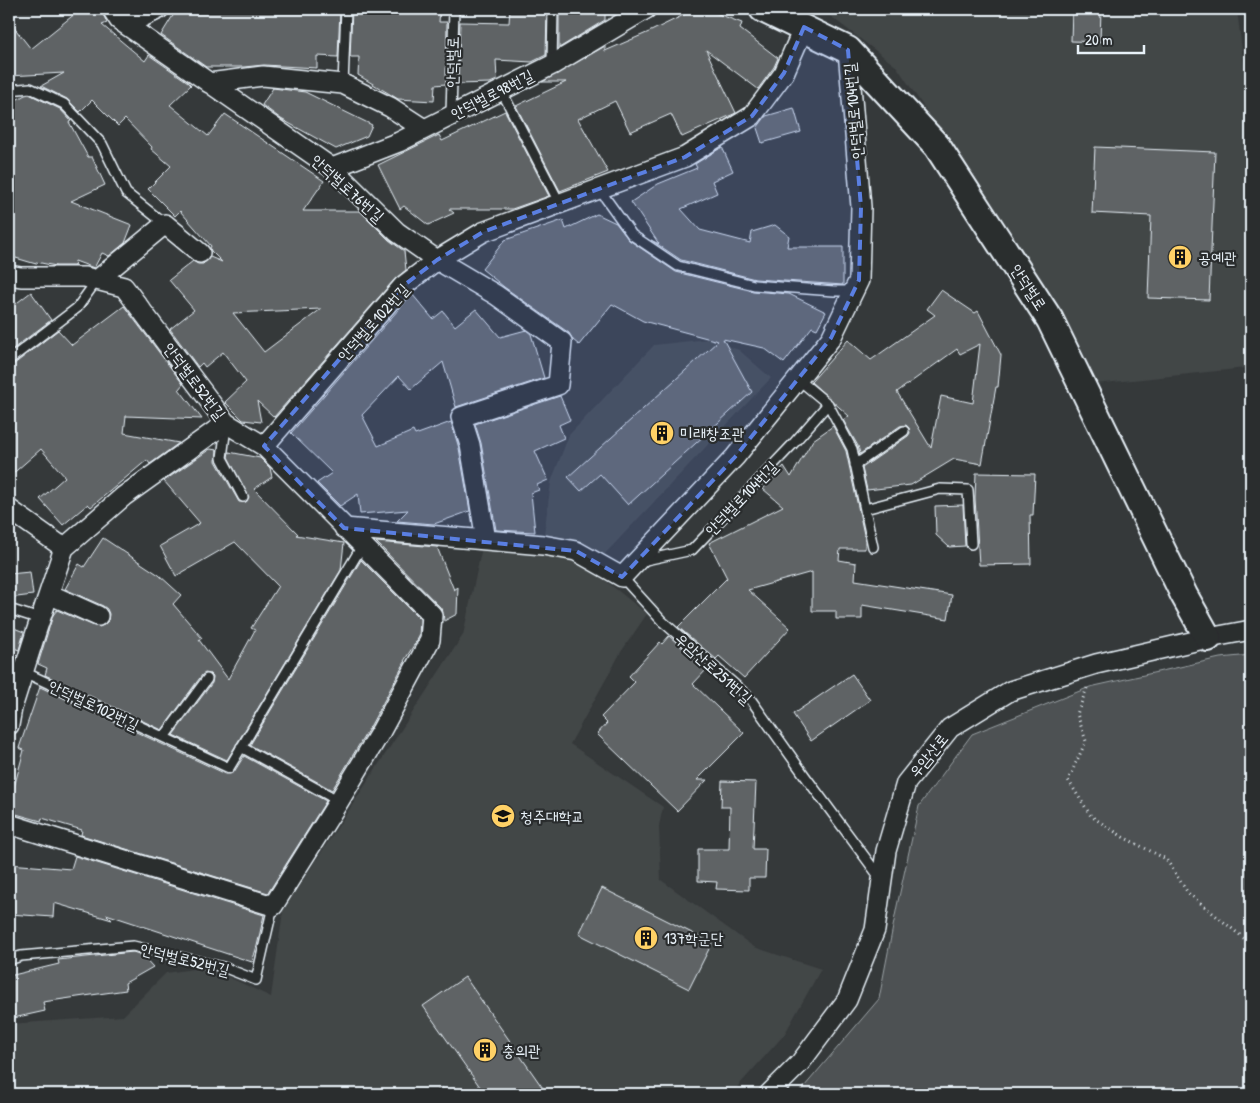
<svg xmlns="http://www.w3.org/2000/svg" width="1260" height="1103" viewBox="0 0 1260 1103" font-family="'Patrick Hand','Poor Story',sans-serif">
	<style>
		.built { fill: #424647 }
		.green { fill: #4d5152; stroke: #9aa1a5 }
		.building { fill: #5f6365; stroke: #e8f1f8; fill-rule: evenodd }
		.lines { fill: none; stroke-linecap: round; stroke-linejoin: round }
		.lane-casing { stroke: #e8f1f8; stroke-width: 12 }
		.street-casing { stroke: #e8f1f8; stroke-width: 22 }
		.secondary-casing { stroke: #e8f1f8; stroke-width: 30 }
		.path { stroke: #e8f1f8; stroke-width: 3; stroke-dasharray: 1 4; stroke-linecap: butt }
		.lane { stroke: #2a2d2e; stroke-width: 9 }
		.street { stroke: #2a2d2e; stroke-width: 19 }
		.secondary { stroke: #2a2d2e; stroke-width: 26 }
		.marked { fill: #5a7fe2; fill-opacity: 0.2; stroke: #5a7fe2; stroke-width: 4; stroke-dasharray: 10 6; stroke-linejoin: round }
		.labels { text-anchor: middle; stroke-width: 4.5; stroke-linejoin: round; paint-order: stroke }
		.street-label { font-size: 16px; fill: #e8f1f8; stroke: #2a2d2e }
		.poi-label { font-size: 16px; fill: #e8f1f8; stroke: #2a2d2e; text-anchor: start }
	</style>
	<rect width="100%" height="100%" fill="#35393a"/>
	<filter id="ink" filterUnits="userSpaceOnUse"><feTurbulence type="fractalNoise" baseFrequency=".02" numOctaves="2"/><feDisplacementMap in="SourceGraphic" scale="10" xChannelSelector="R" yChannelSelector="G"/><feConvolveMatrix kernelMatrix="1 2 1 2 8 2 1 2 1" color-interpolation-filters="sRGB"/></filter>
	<g filter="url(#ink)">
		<!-- built -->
		<path class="built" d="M821,9h416l9,75v284l-151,16 -84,-146 -114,-171z
			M708,339l31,11 32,28 -169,179 -19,-11 -39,-12 7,-52 18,-47 85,-90z
			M482,547l60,4 39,10 66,53 -26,38 -51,92 93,63 -4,19 2,54 93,67 67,22 -37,66 -53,59h-722v-70l114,-8 43,-43 41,-6 64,30 12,-86 180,-276z"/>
		<!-- green -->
		<path class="green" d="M1251,655v439h-453l81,-95 18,-93 22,-100 53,-72 118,-47 130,-29z"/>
		<!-- building -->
		<path class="building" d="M81,9h20l6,14 -5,2 43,36 4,-6 39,27 3,3 -21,20 38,31 17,-22 99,67 -21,30h57l29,29 15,11 2,19 -11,9 -121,138 -17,-16 4,21 -18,-2 -18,-18 21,-20 -23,-30 -18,15 -3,-4 -4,4 -28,-38 24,-19 -25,-30 24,-19 5,3h5l7,-7 12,5 -11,-11 -1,-3 1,-2 -31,-35 -5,5 -27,-27 23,-23 -20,-17 1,-2 -27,-28 -7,7 -26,-26 -12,12 -13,-13 -26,-13 23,-13 -55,3v-55l22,28zM321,309l-57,43 -31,-39z
			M177,9h163l-2,48 -21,-1v12l-53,-3 -20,2h-38l-45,-32z
			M352,9h88l-1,13h8l-1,62 -11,1 -1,16 -36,-2 -40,-24 1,-18h-9z
			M510,9h37l-1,46 -14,7 -36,-2 1,20 -7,3 -32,1 2,-62 49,1z
			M559,9h46v11l-46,28z
			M696,9h9l37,14 -2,6 38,29 -4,9 -16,22 -52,-39 30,63 -54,24 -11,-23 -41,18 -15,-31 -37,18 30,53 -48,19 -44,-85 50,-24h-24l63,-36v5l44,-19z
			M1072,9h29l-1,33 -29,-1z
			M273,88l32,4 67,33 -5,11 -31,13 -55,-30 -19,-14z
			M29,94l31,15 11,12 -2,1 19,35h4l13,28 -34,16 61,24 -7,18 -16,13 -7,-3 -8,15 -19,-7 -1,5h-18l-20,-4v2l-27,-8v-152l16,-9z
			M794,108l7,24 -39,11 -5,-15 9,-12z
			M505,111l44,85 -37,13h-63l5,4 -26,12 -24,-19 -4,3 -22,-44 61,-30 3,6z
			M722,147l11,24 -21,10 5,12 -36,16 19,21 50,13 2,-11 23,-7 14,11 -2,11h56v38l-88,-6 -74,-19 -30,-20 8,4 -28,-42 27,-18 39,-16 -2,-4z
			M1095,147l120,5 -6,148 -61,-2 3,-82 -59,-3z
			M597,214l19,9 13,17 47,32 77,19 36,3 37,18 -9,17 -5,-2 -28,36 -20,-15 -41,-9 29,53 -124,113 -28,-31 -19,17 -13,-14 150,-136 -75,-20 -31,-17 -33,41 -6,-5 -4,-7 -65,-46 -22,-18 23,-29 58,-20 3,9z
			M941,290l34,23 3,-2 23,44 -3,32h-2l-14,77 -28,-5 -43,26 -44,5 -5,-22 46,-32 2,-3 -1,-5 -3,-3 -6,1 -40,28 -2,-8 -15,-26 6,-4 -38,-34 37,-42 23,20 64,-45 -8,-6zM980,344l-7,59 -32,-7 -10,52 -34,-56 60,-43 3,5z
			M31,292l20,28 -42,32v-43z
			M412,294l21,25 10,-8 12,15 21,-17 24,28 26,-7 5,4 13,44 -88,29 -13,-45 -32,27 -12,-13 -37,39 16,31 35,-15 2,4 36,-13 8,26 11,63 -36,13 -37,-3 11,-11 -48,4 -2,-20 -18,12 -23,-23 15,-10 -41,-40z
			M124,306l59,78 -4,5 23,30 -76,-3 -2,17 55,10 -29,21 -3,-4 -56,47 -3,-3 -25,21 -23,-26 25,-22 -24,-28 -32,28v-111l4,-1 45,-35 14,15z
			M560,396l10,24 -11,5 5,13 -29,13 13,29 -11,5 2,5 -8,3 4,39 -39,-2 -15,-87 -6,-19z
			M833,426l13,25 19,88v10h-25l-1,11 17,3 -1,17 97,15 -4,24 -86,-14v14h-26v-8h-24v-39l-64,18 42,38 -46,50 -25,-22 -3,3 -38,-32 49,-49 -18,-35 74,-37 -20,-17 21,-23 7,11 22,-37z
			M210,449l7,1 -1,11 23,41h7l3,-5 -21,-40 1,-5 31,6 10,10 2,9 -18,12 44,45 -2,1 48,8 -3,27 -114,190 -54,-25 39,-52 1,-6 -3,-3 -5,-1 -3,2 -40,55 -117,-55 2,-7 -9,-4 15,-49 4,-5 37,16 5,1 5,-2 4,-4 1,-7 -2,-5 -4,-3 -38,-17 14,-25 5,3 19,-29 56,37 22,20 -8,9 29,34 -3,2 29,39 27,-49 -4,-2 27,-42 -43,-44 -59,34 -16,-30 40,-23 -36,-42z
			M976,473l59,1 -2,41h-3l1,49 -52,1 -4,-67z
			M963,505l2,41 -16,1 -13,-12 -1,-29z
			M376,542l61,5 17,43 4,-3 -1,27 -13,7 -1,-9 -3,-5z
			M361,560l59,59 -1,18 -15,24 1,1 -34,63 -39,65 -82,-45z
			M30,572l3,23 -24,3v-24z
			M9,626l15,6 -5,18 -10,-4z
			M669,636l38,33 -14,15 51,49 -47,47h10l-30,31 -80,-77 10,-11 -6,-6 34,-35 -6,-6 31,-34 2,2z
			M852,674l18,26 -59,41 -18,-27z
			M40,687l186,87h4l4,-2 10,-16 82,45 -58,92 -187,-58 1,-5 -40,-12 -1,3 -32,-9v-6l15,-56 -5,-2z
			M722,781l34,1 -3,67h13l-1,29h-16v12l-33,-1 1,-7 -19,-1v-32h31l1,-42h-9z
			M75,856l189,59 -7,31 -5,16 -146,-48 6,6 -58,-17 -1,14 -44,-3v-50l62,5z
			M602,888l110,55 -23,46 -110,-55z
			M133,952l9,3 11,12 -28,16 1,7 -83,12 2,9 -36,8v-43l50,-12 -1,-4z
			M465,977l82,117h-62l-62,-88z"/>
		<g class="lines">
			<!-- lane casing -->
			<g class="lane-casing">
				<path id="lane" d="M552,65l1,-56
					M343,84l3,-75
					M9,90l21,-2 34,16 38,40 24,49 39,31
					M501,90l59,114
					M451,114l3,-105
					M599,189l33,46 46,31 76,19 80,6h19
					M9,360l68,-52 20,-28
					M798,379l30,25
					M226,426l-4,32 21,39
					M855,465l49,-34
					M865,509l75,-20 28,1 3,54
					M641,561l51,-11 101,-106 35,-40 24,45 21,98
					M622,577l40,44 87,76 56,79 76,103
					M9,609l31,10
					M24,672l205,96 133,-222
					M164,737l43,-58
					M241,747l98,54
					M9,960l12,-4 112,-10 90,21 33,13 17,-74"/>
			</g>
			<!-- street casing -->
			<g class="street-casing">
				<path id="street" d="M112,9l7,11 213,148 65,64 40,28 59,35 66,47 -4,43 -97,32 9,28 16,95 57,5 33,6 46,26 113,-120 96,-119 28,-58 2,-73 -13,-157
					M126,25l33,-16
					M209,83l54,-7 80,8 47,23 34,22
					M332,168l67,-26 153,-77 94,-56
					M9,275l12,2h64l39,10 102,136 38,23 168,169 -2,25 -49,91 -42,70 -66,105 -264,-82
					M97,280l68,-56 35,29
					M264,446l139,-160 34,-26 46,-28 202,-75 67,-41 32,-43 20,-46
					M9,509l55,39
					M344,528l142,12
					M49,594l49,22
					M9,725l3,-17 24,-76 28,-84 60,-52 102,-73
					M769,1094l31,-31 47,-63 28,-70 11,-79 20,-68 44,-55 60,-37 86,-27 112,-26 43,-8"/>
			</g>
			<!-- secondary casing -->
			<g class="secondary-casing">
				<path id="secondary" d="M763,9l85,41 89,96 113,174 134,275 24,43"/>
			</g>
			<!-- path -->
			<path class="path" d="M1087,688l-10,26 9,27 -18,39 23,36 32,21 43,22 22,34 63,51
				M434,1094l9,-6"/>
			<!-- lane -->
			<use href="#lane" class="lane"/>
			<!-- street -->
			<use href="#street" class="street"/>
			<!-- secondary -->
			<use href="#secondary" class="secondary"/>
		</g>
	</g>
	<!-- marked area -->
	<path class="marked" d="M804,27l44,23 13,157 -2,73 -28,58 -96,119 -113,120 -46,-26 -232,-23 -80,-82 139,-160 34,-26 46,-28 202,-75 67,-41 32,-43z"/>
	<!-- icons -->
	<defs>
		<g id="building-disc" transform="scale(1.25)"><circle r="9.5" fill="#ffd166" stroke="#2a2d2e"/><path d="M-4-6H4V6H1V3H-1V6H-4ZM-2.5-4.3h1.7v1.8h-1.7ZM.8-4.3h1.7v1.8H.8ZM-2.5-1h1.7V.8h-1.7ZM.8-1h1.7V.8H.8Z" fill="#111"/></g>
		<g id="university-disc" transform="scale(1.25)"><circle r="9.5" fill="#ffd166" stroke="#2a2d2e"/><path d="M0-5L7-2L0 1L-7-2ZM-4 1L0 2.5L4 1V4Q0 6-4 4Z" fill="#111"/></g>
	</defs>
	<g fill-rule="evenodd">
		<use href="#building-disc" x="1180" y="257"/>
		<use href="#building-disc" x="662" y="433"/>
		<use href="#university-disc" x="503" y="816"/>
		<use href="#building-disc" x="646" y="938"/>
		<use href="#building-disc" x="485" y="1050"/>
	</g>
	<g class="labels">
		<!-- street labels -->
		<g class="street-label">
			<text transform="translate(452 62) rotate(-89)" y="6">안덕벌로</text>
			<text transform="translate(492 94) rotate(-27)" y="6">안덕벌로98번길</text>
			<text transform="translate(853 111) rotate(-95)" y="6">안덕벌로104번길</text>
			<text transform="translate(348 188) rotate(42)" y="6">안덕벌로76번길</text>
			<text transform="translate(1029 287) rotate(57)" y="6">안덕벌로</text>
			<text transform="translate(373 322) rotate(-48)" y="6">안덕벌로102번길</text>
			<text transform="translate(195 381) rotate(53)" y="6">안덕벌로52번길</text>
			<text transform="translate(741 498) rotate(-46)" y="6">안덕벌로104번길</text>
			<text transform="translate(714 668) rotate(42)" y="6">우암산로251번길</text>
			<text transform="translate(94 705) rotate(25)" y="6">안덕벌로102번길</text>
			<text transform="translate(928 755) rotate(-51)" y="6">우암산로</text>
			<text transform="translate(185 959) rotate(14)" y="6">안덕벌로52번길</text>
		</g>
		<!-- poi labels -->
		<g class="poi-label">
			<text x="1198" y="263">공예관</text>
			<text x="680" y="439">미래창조관</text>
			<text x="520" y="822">청주대학교</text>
			<text x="664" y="944">137학군단</text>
			<text x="502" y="1056">충의관</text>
		</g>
	</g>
	<!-- margin -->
	<rect width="1260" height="1103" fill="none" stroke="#2a2d2e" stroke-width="30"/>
	<rect x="15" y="15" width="1230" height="1073" fill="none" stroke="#e8f1f8" stroke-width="2" filter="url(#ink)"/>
	<!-- scale -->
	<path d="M1078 45v8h66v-8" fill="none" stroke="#e8f1f8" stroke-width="2.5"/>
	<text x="1085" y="45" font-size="15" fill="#e8f1f8" stroke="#2a2d2e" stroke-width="4" paint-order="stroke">20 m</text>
</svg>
